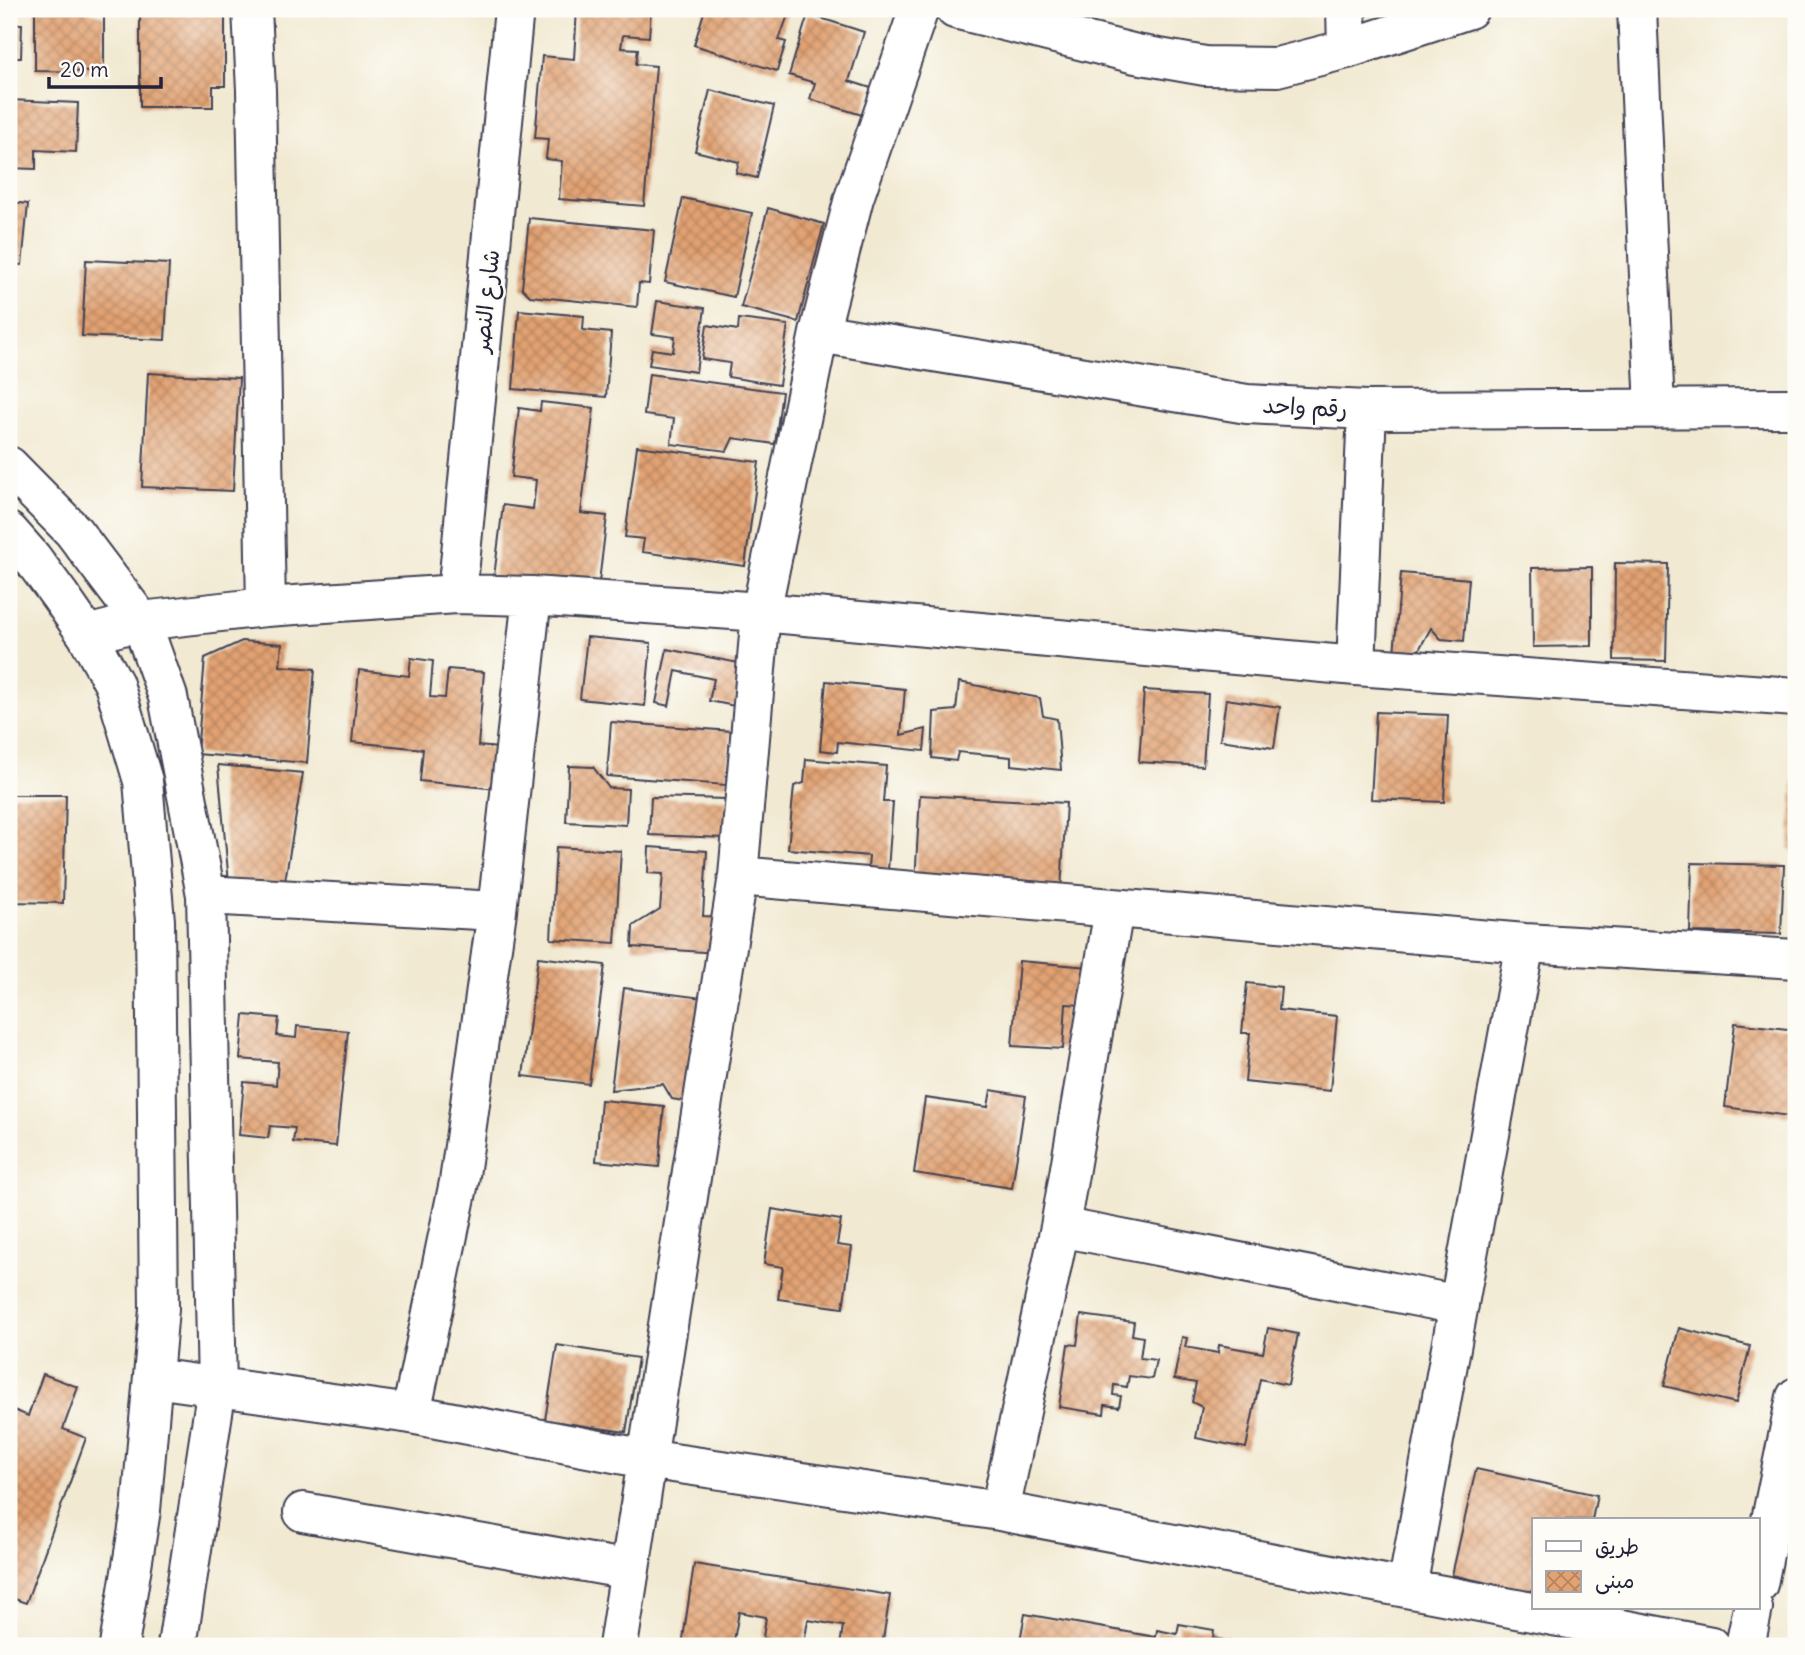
<svg xmlns="http://www.w3.org/2000/svg" width="1805" height="1655" viewBox="0 0 1805 1655" font-family="Delius,'Playpen Sans Arabic',sans-serif">
	<style>
		.building { fill: url(#building-cross-hatch) }
		.lines { fill: none; stroke-linecap: round; stroke-linejoin: round }
		.minor-casing { stroke: #414052; stroke-width: 42 }
		.minor { stroke: #fff; stroke-width: 38 }
		.labels { text-anchor: middle; stroke-width: 5; stroke-linejoin: round; paint-order: stroke }
		.street-label { font-size: 23px; fill: #22223b; stroke: #fdfcf7 }
	</style>
	<defs>
		<pattern id="building-cross-hatch" width="8" height="8" patternUnits="userSpaceOnUse" patternTransform="scale(1.75)"><rect width="8" height="8" fill="#e2a272"/><path d="M0 0l8 8M0 8l8-8" fill="none" stroke="#b7845f"/></pattern>
	</defs>
	<rect width="100%" height="100%" fill="#fdfcf7"/>
	<filter id="ink" filterUnits="userSpaceOnUse"><feTurbulence type="fractalNoise" baseFrequency=".0143" numOctaves="2"/><feDisplacementMap in="SourceGraphic" scale="14" xChannelSelector="R" yChannelSelector="G"/><feConvolveMatrix kernelMatrix="1 2 1 2 8 2 1 2 1" color-interpolation-filters="sRGB"/></filter>
	<filter id="wash" filterUnits="userSpaceOnUse"><feTurbulence type="fractalNoise" baseFrequency=".00686" numOctaves="4" result="noise"/><feDisplacementMap in="SourceGraphic" scale="28" xChannelSelector="R" yChannelSelector="G"/><feGaussianBlur stdDeviation="1.57" result="paint"/><feColorMatrix in="noise" values="0 0 0 0 0 0 0 0 0 0 0 0 0 0 0 0 0 1.4 0 .05"/><feComposite in="paint" operator="in"/></filter>
	<g filter="url(#wash)">
		<rect width="100%" height="100%" fill="#f1e9d1"/>
		<g id="blocks">
			<!-- building -->
			<path class="building" d="M35,9h52v2l17,5v56l-69,-1z
				M140,9h85v77h-12v21h-73z
				M577,9h74l-2,28 -26,-2 -2,13 17,1 -2,15 20,2 -12,140 -85,-7 3,-38 -16,-2 2,-20 -13,-1 7,-82 32,3z
				M705,9h62l21,6 -9,25 7,2 -9,29 -83,-26z
				M808,14l56,18 -15,49 22,7 -9,27 -52,-16 5,-16 -26,-8z
				M9,24h13l-1,34h-12z
				M710,90l64,16 -17,72 -21,-5 3,-11 -44,-11z
				M9,100l69,3 -2,49 -40,-2v19l-27,-1z
				M683,198l69,15 -18,84 -69,-15z
				M9,202l19,2 -6,61 -13,-1z
				M768,208l56,16 -26,98 -57,-15z
				M529,218l125,12 -5,54 -10,-1 -2,24 -107,-11 -8,-8z
				M86,260l83,4 -4,76 -83,-4z
				M657,301l48,7 -9,64 -47,-7 3,-16 21,3 2,-15 -23,-3z
				M519,310l65,6 -1,14 28,3 -5,64 -93,-8z
				M739,319l49,6 -9,60 -51,-8 2,-14 -28,-4 5,-34 31,5z
				M148,373l91,5 -6,113 -91,-4z
				M649,374l133,18 -7,52 -42,-6 -6,13 -56,-7 3,-25 -30,-4z
				M541,402l53,6 -13,105 26,3 -9,74 -104,-13 9,-72 30,4 3,-29 -25,-3 8,-69 21,3z
				M637,446l122,16 -14,104 -103,-14 2,-13 -19,-2z
				M1615,563l53,1 -2,97 -52,-1z
				M1592,567v79l-59,1 -1,-79z
				M1401,573l68,6 -5,62 -23,-2 -10,-11 -15,27 -22,-1z
				M587,637l64,6 -6,63 -65,-7z
				M242,641l40,3 -2,22 35,3 -8,94 -110,-9 8,-96z
				M667,649l77,15 -9,42 -26,-5 5,-22 -38,-8 -7,35 -13,-3z
				M411,658l22,3 -3,36 15,1 3,-29 36,3 -6,74 21,2 -3,41 -76,-8 3,-32 -71,-7 7,-72 50,6z
				M826,681l79,8 -4,46 25,-6 -2,22 -86,-9 -1,10 -17,-2z
				M959,682l81,16 3,18 14,3 4,51 -50,-5v-8l-53,-5 -2,9 -24,-3 2,-46 22,-2z
				M1144,690l64,4 -5,72 -64,-4z
				M1226,699l54,8 -6,41 -54,-8z
				M1376,712l72,3 -4,87 -73,-3z
				M611,722l120,9 -5,54 -119,-9z
				M806,759l80,7 -3,36h10l-5,68 -20,-3 1,-11 -81,-7 6,-63 10,-3z
				M218,765l85,8 -19,114 -55,-4z
				M569,766l24,1 16,21 19,1 -2,36 -60,-3z
				M1794,776h2v74l-7,-1z
				M9,795h57l-3,108 -54,-1z
				M920,795l146,8 -5,88 -146,-8z
				M651,797l76,2 -1,39 -77,-3z
				M556,847l65,4 -6,92 -64,-4z
				M649,847l58,4 -4,65 16,1 -2,36 -85,-6 1,-21 27,-17 3,-35 -15,-1z
				M1692,863l92,2 -3,69 -91,-2z
				M538,957l67,8 -16,119 -66,-8z
				M1019,961l70,6 -3,38 -20,-1 -3,45 -51,-3z
				M1247,983l34,4 -2,23 58,6 -7,75 -85,-9 5,-49h-8z
				M624,988l79,10 -13,104 -18,-3 -9,-15 -52,6z
				M244,1015l35,3 -2,18 19,2 1,-12 51,5 -12,115 -43,-4 2,-14 -25,-2 -2,12 -29,-3 5,-53 32,3 2,-23 -38,-3z
				M1735,1023l61,7v87l-71,-10z
				M991,1090l35,6 -14,92 -98,-15 11,-75 63,9z
				M601,1100l63,6 -5,61 -63,-6z
				M772,1209l69,11 -4,25 15,2 -9,61 -65,-9 5,-32 -19,-3z
				M1081,1315l53,7 -2,13 11,2 -3,21 16,2 -4,19 -23,-3 -2,11 -13,-2 -1,10 8,1 -2,11 -14,-2 -1,9 -45,-7 9,-63 9,1z
				M1268,1328l30,6 -10,51 -28,-6 -14,69 -50,-10 6,-31 -10,-5 4,-19 -22,-4 8,-42 5,1 -2,9 33,6 1,-8 44,8z
				M1679,1328l71,18 -14,57 -72,-17z
				M557,1345l81,13 -12,74 -81,-12z
				M43,1374l35,13 -15,42 23,9 -60,165 -17,-6v-189l19,8z
				M1476,1469l121,26 -5,25h-58v73l-82,-18z
				M694,1564l196,31 -8,51h-42l3,-20 -35,-6 -4,24 -41,-6 3,-21 -27,-5 -6,34h-51z
				M1025,1614l131,23 1,-7 20,4 2,-10 35,6 -1,8 23,4 -1,4h-216z"/>
		</g>
	</g>
	<g filter="url(#ink)">
		<use href="#blocks" fill-opacity="0" stroke="#414052" stroke-width="2"/>
		<g class="lines">
			<!-- minor casing -->
			<g class="minor-casing">
				<path id="minor" d="M252,9l4,81 10,517
					M955,9l181,45 69,12 72,1 70,-18 122,-40
					M1346,9l1,40
					M1637,9l18,400
					M819,333l428,71 120,6 429,-2
					M9,466l64,65 68,90 27,76 38,198 11,492 -40,259
					M9,532l23,26 28,38 27,39 27,49 29,97 12,140 4,388 -18,201 -22,136
					M457,594l57,-585
					M87,635l54,-14 125,-14 191,-13 75,2 229,16 595,54 440,31
					M1356,666l11,-256
					M738,876l787,67 271,16
					M206,895l291,16
					M1060,1227l399,78
					M154,1378l257,36 235,45 354,52 711,135
					M411,1414l48,-232 38,-271 35,-315
					M1000,1511l60,-284 54,-318
					M303,1512l327,58
					M1758,1584l38,-187
					M1407,1588l118,-645
					M618,1646l120,-770 23,-264 58,-279 35,-135 65,-189
					M1745,1646l8,-38"/>
			</g>
			<!-- minor -->
			<use href="#minor" class="minor"/>
		</g>
	</g>
	<g class="labels">
		<!-- street labels -->
		<g class="street-label">
			<text transform="translate(486 301) rotate(-84)" y="8">شارع النصر</text>
			<text transform="translate(1305 407) rotate(3)" y="8">رقم واحد</text>
		</g>
	</g>
	<!-- margin -->
	<rect width="1805" height="1655" fill="none" stroke="#fdfcf7" stroke-width="35"/>
	<!-- legend -->
	<rect x="1532" y="1518" width="228" height="91" fill="#fdfcf7" stroke="#a5a5ac" stroke-width="2"/>
	<rect x="1546" y="1541" width="35" height="10" fill="#ffffff" stroke="#a5a5ac" stroke-width="2"/>
	<text x="1595" y="1554" font-size="21" fill="#22223b">طريق</text>
	<rect x="1546" y="1571" width="35" height="21" fill="url(#building-cross-hatch)" stroke="#a5a5ac" stroke-width="2"/>
	<text x="1595" y="1588" font-size="21" fill="#22223b">مبنى</text>
	<!-- scale -->
	<path d="M49 77v10h112v-10" fill="none" stroke="#22223b" stroke-width="3.5"/>
	<text x="60" y="77" font-size="21" fill="#22223b" stroke="#fdfcf7" stroke-width="5" paint-order="stroke">20 m</text>
</svg>
